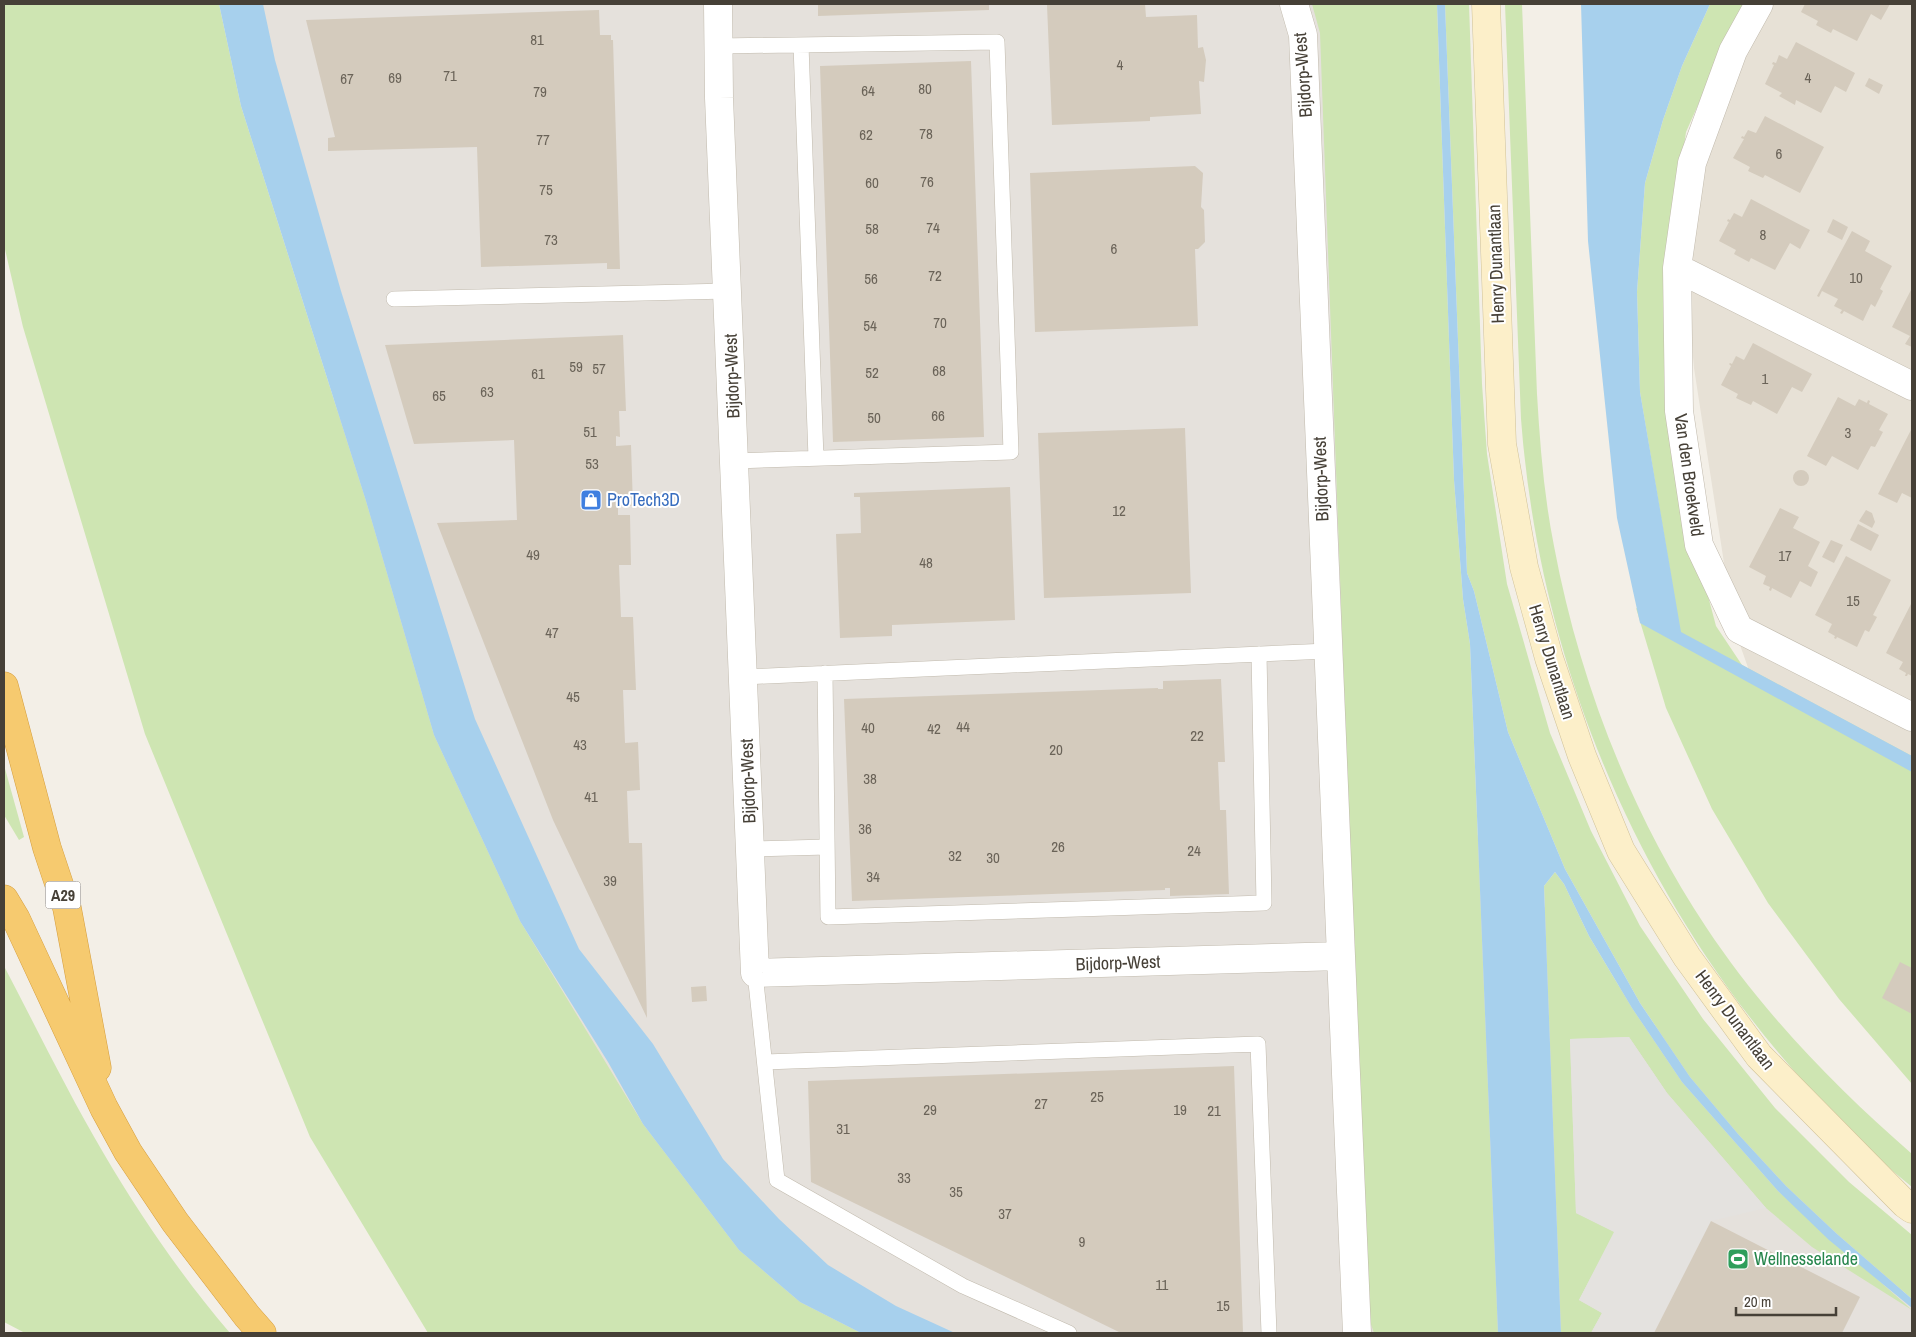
<svg xmlns="http://www.w3.org/2000/svg" width="1916" height="1337" viewBox="0 0 1916 1337" font-family="'Archivo Narrow',sans-serif">
	<style>
		.residential { fill: #e7e1d6 }
		.industrial { fill: #e5e1dc }
		.green { fill: #cee5b2 }
		.parking { fill: #e4e2df }
		.water { fill: #a7d0ed }
		.building { fill: #d4cbbd }
		.lines { fill: none; stroke-linecap: round; stroke-linejoin: round }
		.lane-casing { stroke: #c1baad; stroke-width: 16 }
		.street-casing { stroke: #c1baad; stroke-width: 29 }
		.secondary-casing { stroke: #d0c299; stroke-width: 29 }
		.highway-casing { stroke: #d59e3f; stroke-width: 29 }
		.lane { stroke: #fff; stroke-width: 15 }
		.street { stroke: #fff; stroke-width: 28 }
		.secondary { stroke: #fcefc9; stroke-width: 28 }
		.highway { stroke: #f6ca6f; stroke-width: 28 }
		.labels { text-anchor: middle; stroke-width: 4; stroke-linejoin: round; paint-order: stroke }
		.number-label { font-size: 15px; fill: #6a6358 }
		.shield { fill: #fff; stroke: #7e7973; stroke-width: 1 }
		.shield-label { font-size: 16px; font-weight: bold; fill: #464037 }
		.street-label { font-size: 18px; fill: #464037; stroke: #fff }
		.shop-label { font-size: 18px; fill: #366cbe; stroke: #fff; text-anchor: start }
		.leisure-label { font-size: 18px; fill: #27864d; stroke: #fff; text-anchor: start }
	</style>
	<rect width="100%" height="100%" fill="#f3efe7"/>
	<!-- residential -->
	<path class="residential" d="M1765,4h147v1050l-36,-25 -142,-401 -40,-260 -9,-105v-101z"/>
	<!-- industrial -->
	<path class="industrial" d="M236,4h1132l61,779 483,518v32h-1166l-242,-250z"/>
	<!-- green -->
	<path class="green" d="M4,4h215l22,102 125,395 68,234 86,186 123,203 96,126 61,52 61,31h-433l-118,-196 -165,-403 -122,-407 -19,-82z
		M1312,4h125l17,476 9,119 7,45 28,689h-124l-7,-20 -47,-1280z
		M1445,4h24l13,380 5,70 20,130 43,149 41,98 49,95 63,93 72,89 74,74 63,53v64l-75,-65 -51,-48 -48,-52 -48,-57 -50,-74 -75,-134 -57,-137 -34,-141 -7,-18z
		M1505,4h17l15,390c3,51 7,102 17,152 25,134 77,268 152,381 57,86 129,160 206,227v33c-45,-36 -85,-78 -123,-122 -156,-180 -250,-408 -268,-646z
		M1710,4h36l-13,22 -47,106 -15,106 13,268 32,120 26,39 170,91v328l-73,-85 -71,-96 -56,-94 -46,-101 -30,-100 44,23 -40,-239 -3,-100 8,-109 18,-63 19,-54z
		M4,765l20,72 -5,3 -15,-25z
		M1555,872l9,12 25,52 43,72 50,74 96,109 134,119 -100,-63 -46,-39 -99,-115 -38,-56 -59,2 6,174 39,19 -36,68 23,13 -11,20h-30l-17,-447z
		M4,966c33,63 64,127 100,188 37,63 79,124 126,179h-205l-21,-11z"/>
	<!-- parking -->
	<path class="parking" d="M1629,1037l38,56 99,115 -55,13 -57,112h-63l11,-20 -23,-13 35,-68 -38,-19 -6,-174z"/>
	<!-- water -->
	<path class="water" d="M219,4h44l12,56 66,231 134,428 104,230 74,95 70,115 56,60 49,46 68,41 59,27h-94l-61,-31 -61,-52 -96,-126 -35,-62 -88,-141 -86,-186 -68,-234 -125,-395z
		M1437,4h8l22,569 7,18 34,141 57,137 75,134 50,74 48,57 48,52 51,48 75,65v9l-83,-68 -51,-49 -96,-109 -50,-74 -43,-72 -25,-52 -9,-12 -11,14 17,447h-63l-28,-689 -7,-45 -9,-119z
		M1581,4h129l-28,62 -19,54 -18,63 -8,109 3,100 41,240 231,124v16l-272,-149 -23,-105 -29,-277z"/>
	<!-- building -->
	<path class="building" d="M818,4h171v6l-171,6z
		M1087,4h58l1,13 51,-2 1,33 5,-1 3,13 -2,22 -5,-1 2,33 -51,3v4l-98,4 -5,-120z
		M1805,4h85l-9,16 -10,-6 -14,27 -24,-12 -2,4 -15,-8 2,-4 -17,-9z
		M599,10l1,25h11v5h2l7,229h-13v-6l-126,4 -4,-120 -149,4v-13l7,-1 -29,-117z
		M1796,42l59,31 -9,19 -11,-6 -14,27 -25,-13 -1,5 -16,-9 3,-3 -17,-9 9,-19 -2,-1 1,-2 3,1 3,-8 8,4z
		M971,61l13,376 -151,5 -13,-376z
		M1869,78l14,7 -4,9 -14,-8z
		M1765,116l59,31 -24,46 -35,-18 -2,3 -15,-7 2,-4 -17,-9 11,-19 -3,-1 1,-2 2,1 4,-7 8,3z
		M1195,166l8,7 -2,34 3,3 1,32 -7,7h-3l3,77 -163,6 -5,-159z
		M1751,199l59,31 -10,19 -10,-6 -15,27 -24,-12 -2,4 -15,-8 2,-4 -17,-9 10,-19 -2,-1 1,-2 2,1 4,-7 8,4z
		M1833,219l15,8 -6,13 -15,-8z
		M1852,231l18,10 -5,10 27,15 -12,23 3,2 -8,16 -4,-3 -8,17 -19,-10 -2,3 -2,-1 2,-3 -8,-4 4,-7 -16,-8 -3,6 -2,-1z
		M1912,288v59l-7,-3 5,-8 -18,-9z
		M623,335l3,76h-7l1,26 -4,-1v10l15,-1 2,61h-15v9h12l1,50h-12l2,52h12l3,73h-13l2,53 13,-1 2,48 -13,1 2,52h13l5,175 -94,-198 -116,-297 80,-3 -3,-80 -100,4 -29,-99z
		M1753,343l59,31 -10,18 -10,-5 -15,27 -24,-13 -2,4 -15,-7 2,-4 -17,-9 10,-19 -2,-2 1,-1 2,1 4,-8 8,4z
		M1838,397l17,9 4,-7 8,4 1,-3 2,1 -1,3 19,10 -9,16 4,2 -8,15 -4,-1 -13,24 -26,-14 -6,10 -19,-10z
		M1185,428l6,165 -147,5 -6,-165z
		M1912,428l-1,8h1v62l-10,-5 -5,10 -19,-9z
		M1793 478a8 8 0 1 1 16 0a8 8 0 1 1-16 0Z
		M1010,487l5,133 -123,5v11l-52,2 -4,-104 25,-1 -1,-36h-6v-4z
		M1780,508l19,9 -6,11 27,14 -12,24 10,6 -7,15 -11,-6 -9,17 -19,-10 -1,3 -2,-1 1,-3 -7,-3 3,-8 -17,-9z
		M1866,510l6,3 3,9 -3,6 -13,-7z
		M1858,524l21,11 -8,16 -21,-11z
		M1831,540l12,5 -9,18 -12,-6z
		M1846,556l45,24 -18,35 4,2 -8,15 -4,-2 -8,17 -20,-10 -1,2 -2,-1 1,-2 -7,-4 4,-8 -17,-9z
		M1912,602v74l-4,-2 -1,2h-2l1,-3 -7,-4 4,-7 -17,-9z
		M1221,679l4,83h-7l2,48h6l3,84 -59,2v-8h-5v2l-313,11 -8,-202 314,-11v1h5v-8z
		M1900,962l12,6v46l-30,-16z
		M706,986l1,15 -15,1 -1,-15z
		M1234,1066l9,267h-122l-310,-151 -3,-101z
		M1711,1221l149,76 -18,36h-188z"/>
	<g class="lines">
		<!-- lane casing -->
		<g class="lane-casing">
			<path id="lane" d="M801,45l15,413
				M719,46l278,-4 14,410 -276,9
				M394,299l334,-8
				M825,673l3,244 436,-14 -5,-249
				M744,677l584,-26
				M751,849l76,-2
				M755,973l22,207 186,106 106,47
				M765,1062l493,-18 11,289"/>
		</g>
		<!-- street casing -->
		<g class="street-casing">
			<path id="street" d="M718,4l1,94 36,875 586,-17 -38,-921 -9,-31
				M1759,4l-26,47 -41,112 -15,105 2,143 20,134 40,84 173,88
				M1677,268l235,118
				M1341,956l16,377"/>
		</g>
		<!-- secondary casing -->
		<g class="secondary-casing">
			<path id="secondary" d="M1486,4l16,440 22,123 25,91 33,98 39,95 66,106 72,99 146,148 7,5"/>
		</g>
		<!-- highway casing -->
		<g class="highway-casing">
			<path id="highway" d="M4,686l43,162 20,60 30,160
				M4,899l12,20 88,189 24,44 47,70 72,94 15,17"/>
		</g>
		<!-- lane -->
		<use href="#lane" class="lane"/>
		<!-- street -->
		<use href="#street" class="street"/>
		<!-- secondary -->
		<use href="#secondary" class="secondary"/>
		<!-- highway -->
		<use href="#highway" class="highway"/>
	</g>
	<!-- icons -->
	<defs>
		<g id="shop-square" transform="scale(1.125)"><rect x="-9" y="-9" width="18" height="18" rx="4" fill="#3f7fe0" stroke="#fff"/><path d="M-5-2.5h2.3a2.7 3.5 0 0 1 5.4 0H5L5.5 6h-11ZM-1.5-2.5h3a1.5 2.3 0 0 0-3 0Z" fill="#fff"/></g>
		<g id="stadium-square" transform="scale(1.125)"><rect x="-9" y="-9" width="18" height="18" rx="4" fill="#2e9e5b" stroke="#fff"/><path d="M0-5a6.5 5 0 1 0 0 10a6.5 5 0 1 0 0-10ZM-3.5-1.8h7v3.6h-7Z" fill="#fff"/></g>
	</defs>
	<g fill-rule="evenodd">
		<use href="#shop-square" x="591" y="500"/>
		<use href="#stadium-square" x="1738" y="1259"/>
	</g>
	<g class="labels">
		<!-- number labels -->
		<g class="number-label">
			<text x="537" y="45">81</text>
			<text x="1120" y="70">4</text>
			<text x="450" y="81">71</text>
			<text x="395" y="83">69</text>
			<text x="1808" y="83">4</text>
			<text x="347" y="84">67</text>
			<text x="925" y="94">80</text>
			<text x="868" y="96">64</text>
			<text x="540" y="97">79</text>
			<text x="926" y="139">78</text>
			<text x="866" y="140">62</text>
			<text x="543" y="145">77</text>
			<text x="1779" y="159">6</text>
			<text x="927" y="187">76</text>
			<text x="872" y="188">60</text>
			<text x="546" y="195">75</text>
			<text x="933" y="233">74</text>
			<text x="872" y="234">58</text>
			<text x="1763" y="240">8</text>
			<text x="551" y="245">73</text>
			<text x="1114" y="254">6</text>
			<text x="935" y="281">72</text>
			<text x="1856" y="283">10</text>
			<text x="871" y="284">56</text>
			<text x="940" y="328">70</text>
			<text x="870" y="331">54</text>
			<text x="576" y="372">59</text>
			<text x="599" y="374">57</text>
			<text x="939" y="376">68</text>
			<text x="872" y="378">52</text>
			<text x="538" y="379">61</text>
			<text x="1765" y="384">1</text>
			<text x="487" y="397">63</text>
			<text x="439" y="401">65</text>
			<text x="938" y="421">66</text>
			<text x="874" y="423">50</text>
			<text x="590" y="437">51</text>
			<text x="1848" y="438">3</text>
			<text x="592" y="469">53</text>
			<text x="1119" y="516">12</text>
			<text x="533" y="560">49</text>
			<text x="1785" y="561">17</text>
			<text x="926" y="568">48</text>
			<text x="1853" y="606">15</text>
			<text x="552" y="638">47</text>
			<text x="573" y="702">45</text>
			<text x="963" y="732">44</text>
			<text x="868" y="733">40</text>
			<text x="934" y="734">42</text>
			<text x="1197" y="741">22</text>
			<text x="580" y="750">43</text>
			<text x="1056" y="755">20</text>
			<text x="870" y="784">38</text>
			<text x="591" y="802">41</text>
			<text x="865" y="834">36</text>
			<text x="1058" y="852">26</text>
			<text x="1194" y="856">24</text>
			<text x="955" y="861">32</text>
			<text x="993" y="863">30</text>
			<text x="873" y="882">34</text>
			<text x="610" y="886">39</text>
			<text x="1097" y="1102">25</text>
			<text x="1041" y="1109">27</text>
			<text x="930" y="1115">29</text>
			<text x="1180" y="1115">19</text>
			<text x="1214" y="1116">21</text>
			<text x="843" y="1134">31</text>
			<text x="904" y="1183">33</text>
			<text x="956" y="1197">35</text>
			<text x="1005" y="1219">37</text>
			<text x="1082" y="1247">9</text>
			<text x="1162" y="1290">11</text>
			<text x="1223" y="1311">15</text>
		</g>
		<!-- shield labels -->
		<rect class="shield" x="45.5" y="881.5" width="35" height="27" rx="4"/>
		<g class="shield-label">
			<text x="63" y="901">A29</text>
		</g>
		<!-- street labels -->
		<g class="street-label">
			<text transform="translate(1303 75) rotate(-94)" y="6">Bijdorp-West</text>
			<text transform="translate(1496 264) rotate(-92)" y="6">Henry Dunantlaan</text>
			<text transform="translate(732 376) rotate(-92)" y="6">Bijdorp-West</text>
			<text transform="translate(1689 475) rotate(82)" y="6">Van den Broekveld</text>
			<text transform="translate(1321 479) rotate(-92)" y="6">Bijdorp-West</text>
			<text transform="translate(1552 662) rotate(73)" y="6">Henry Dunantlaan</text>
			<text transform="translate(748 781) rotate(-92)" y="6">Bijdorp-West</text>
			<text transform="translate(1118 963) rotate(-2)" y="6">Bijdorp-West</text>
			<text transform="translate(1735 1020) rotate(53)" y="6">Henry Dunantlaan</text>
		</g>
		<!-- shop labels -->
		<g class="shop-label">
			<text x="607" y="506">ProTech3D</text>
		</g>
		<!-- leisure labels -->
		<g class="leisure-label">
			<text x="1754" y="1265">Wellnesselande</text>
		</g>
	</g>
	<!-- border -->
	<rect width="1916" height="1337" fill="none" stroke="#464037" stroke-width="10"/>
	<!-- scale -->
	<path d="M1736 1307v8h100v-8" fill="none" stroke="#464037" stroke-width="2.5"/>
	<text x="1744" y="1307" font-size="15" fill="#464037" stroke="#ffffff" stroke-width="4" paint-order="stroke">20 m</text>
</svg>
